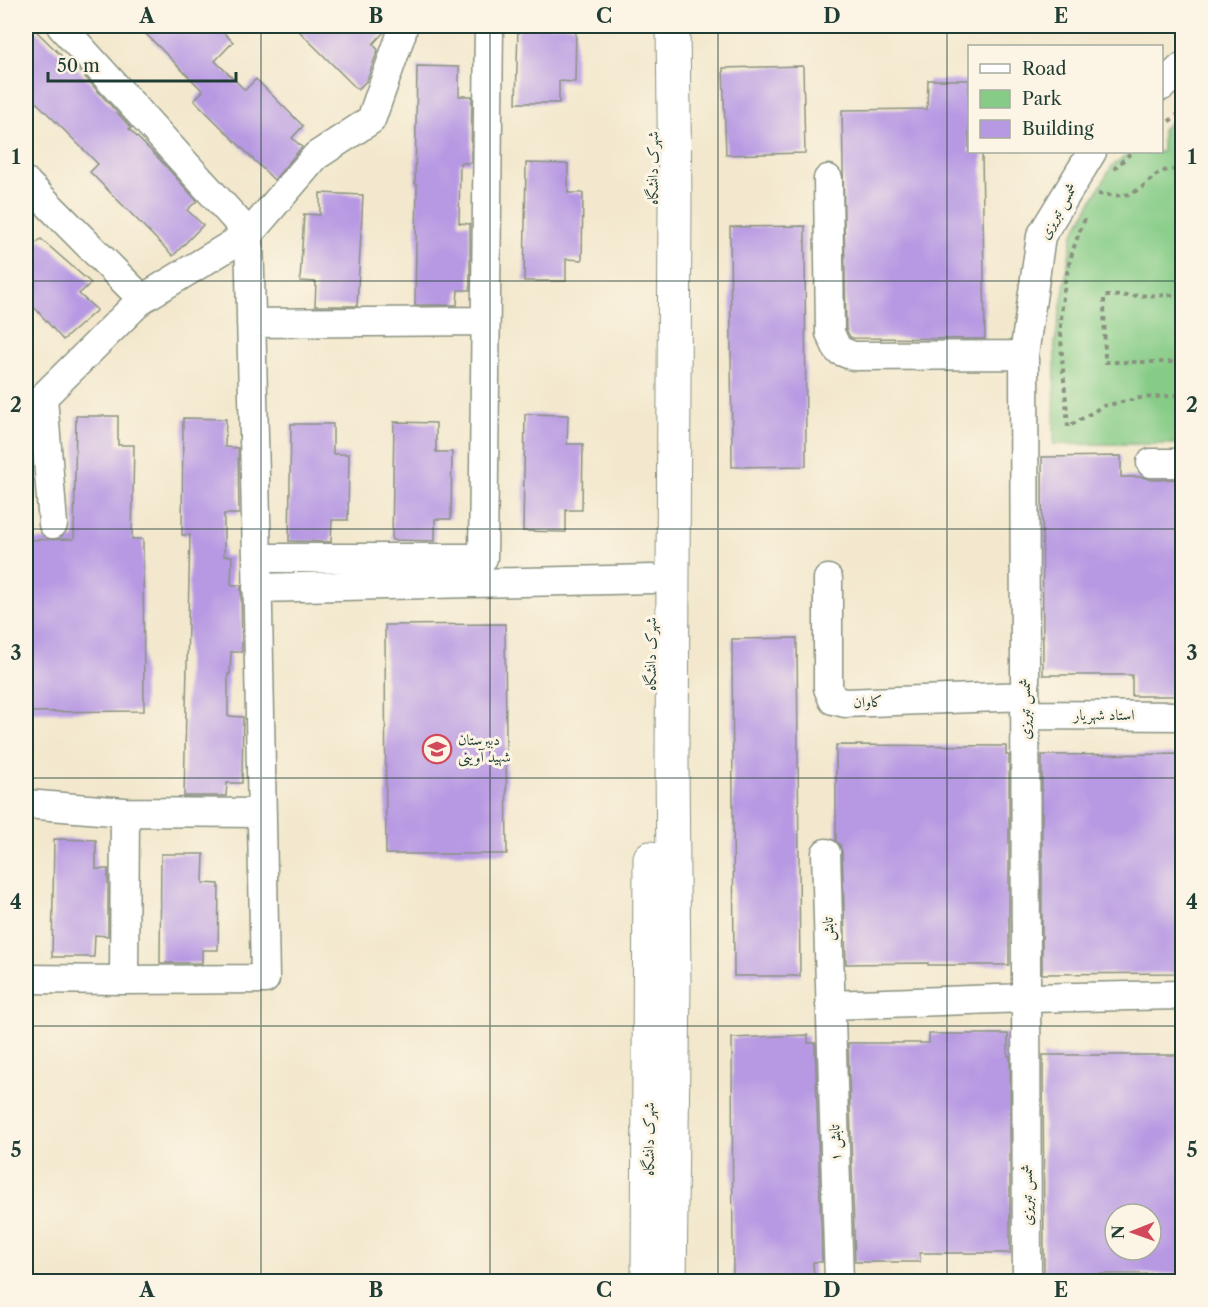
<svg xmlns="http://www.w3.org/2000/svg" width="1208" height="1307" viewBox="0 0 1208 1307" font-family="'Libre Caslon Text',Amiri,serif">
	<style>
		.green { fill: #86cc87; stroke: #52845e; stroke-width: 1.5 }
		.building { fill: #b799e3; fill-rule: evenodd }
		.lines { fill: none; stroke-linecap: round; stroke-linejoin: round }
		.minor-casing { stroke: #899280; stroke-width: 31 }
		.primary-casing { stroke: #899280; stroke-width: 35 }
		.path { stroke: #899280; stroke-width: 4; stroke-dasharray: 4.5 4.5; stroke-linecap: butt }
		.minor { stroke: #fff; stroke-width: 28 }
		.primary { stroke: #fff; stroke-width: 33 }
		.grid { fill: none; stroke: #1f3d34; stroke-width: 1.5; stroke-opacity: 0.55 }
		.labels { text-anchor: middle; stroke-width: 6; stroke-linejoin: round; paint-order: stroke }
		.street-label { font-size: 15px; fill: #1f3d34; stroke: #fcf5e5 }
		.poi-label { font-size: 15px; fill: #1f3d34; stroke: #fcf5e5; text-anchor: start }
		.neatline { fill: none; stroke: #1f3d34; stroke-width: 2 }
		.grid-label { font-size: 20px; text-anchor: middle; font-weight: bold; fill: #1f3d34 }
	</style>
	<rect width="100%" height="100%" fill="#fcf5e5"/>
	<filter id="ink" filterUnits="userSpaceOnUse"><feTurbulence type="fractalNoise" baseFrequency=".0167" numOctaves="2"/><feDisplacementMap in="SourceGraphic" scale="12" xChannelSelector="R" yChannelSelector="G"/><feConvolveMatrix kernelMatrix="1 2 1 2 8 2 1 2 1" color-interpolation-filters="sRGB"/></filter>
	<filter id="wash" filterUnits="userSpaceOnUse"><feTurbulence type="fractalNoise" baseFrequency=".008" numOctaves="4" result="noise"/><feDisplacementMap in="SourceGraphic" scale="24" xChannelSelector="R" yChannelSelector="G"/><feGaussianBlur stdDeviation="1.35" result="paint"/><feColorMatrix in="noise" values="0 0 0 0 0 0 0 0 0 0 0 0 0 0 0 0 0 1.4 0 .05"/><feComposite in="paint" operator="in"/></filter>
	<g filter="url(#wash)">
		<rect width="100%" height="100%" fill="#f3e8cd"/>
		<!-- green -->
		<path class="green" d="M1182,113v331h-128l1,-101 18,-109 39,-68 19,-14h31v-23z"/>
		<g id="blocks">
			<!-- building -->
			<path class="building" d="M26,26h5l45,44 1,-2 54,60 -2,1 33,33 35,39 -10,9 16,15 -30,31 -83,-84 8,-8 -63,-63 -9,10z
				M138,26h79l16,16 -18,19 30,29 11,-11 47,47 -11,12 10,9 -28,33 -80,-80 9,-9z
				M294,26h91l-1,6 -11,12 5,6 -11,30 -9,10z
				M518,26h58l-1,56 -16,-1v22h-43z
				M417,66l42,1v29h13l-1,67h-11l-1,60 11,1v66h-12l-1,15h-42l2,-121h-2z
				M803,66l2,87 -79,2 -3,-87z
				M928,80h41v72h13l3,187 -132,-1 -3,-1 -4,-8 -4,-219 85,-1z
				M526,163l42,1v29h15l-1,67 -16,-1v22h-42z
				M320,193l43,2 -6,111h-42l1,-24 -16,-1 4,-67 16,1z
				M805,226l1,240 -74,1 -2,-240z
				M41,239l50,44 -12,11 18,16 -34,30 -37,-42v-47z
				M525,414l43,1 -1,29h16l-1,66h-16v22l-43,-1z
				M76,416h42v29h16l-2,94h11l1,172 -118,1v-172l48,-1z
				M183,418l43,1 -1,28 13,1 1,66h-15v42h8l-1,29h10l1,67h-11l-1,22h-2v42l15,1 -1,66h-15l-1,13h-42l6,-261h-8z
				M394,422l42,1v29h16l-1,67h-16v22l-43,-1z
				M291,424h42v30h16l-1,66h-16l-1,22 -42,-1z
				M1121,456v21h22l8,3 31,-1v217h-50v-21h-89l-1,-218z
				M505,624l2,230h-121l-1,-229z
				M797,638l3,338h-66l-2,-337z
				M836,745l170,1v9h3v210h-81v-2l-82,1 -4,-112 -2,-7 -4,-4z
				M1182,754v219l-140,1v-219z
				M54,839l42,1v29h12v67l-13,-1 -1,22h-42z
				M161,854h43l-1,29 16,1 -1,66h-16v13h-42z
				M929,1034h79v22h2v197h-90v9h-65l-7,-219h81z
				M808,1035v8h7l7,219h-9l1,19h-81l-1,-243z
				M1043,1055h139v219h-138zM1115,1214h36v36h-36z"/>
		</g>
	</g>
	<g filter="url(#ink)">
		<use href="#blocks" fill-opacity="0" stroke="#899280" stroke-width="1.5"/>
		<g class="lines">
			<!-- minor casing -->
			<g class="minor-casing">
				<path id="minor" d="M61,26l188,208 8,324h226l6,-532
					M1162,86l20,-19
					M828,179l2,154 8,17 15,6 171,-1
					M26,182l116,117
					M251,323l234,-2
					M43,397l10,127
					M26,414l116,-115 107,-65 67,-78 55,-36 31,-88 -1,-6
					M1151,463h31
					M828,579v109l5,12 12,3 180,-7
					M257,588l395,-9
					M1025,715l157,1
					M26,804l99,8 137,1
					M826,853l13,429
					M26,979l98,1 141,-1 -8,-421
					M124,980l1,-168
					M830,1005l196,-7 156,-3
					M1027,1282l-3,-927 17,-119 51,-84"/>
			</g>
			<!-- primary casing -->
			<g class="primary-casing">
				<path id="primary" d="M648,1278l2,-420
					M670,1282l4,-299 -2,-222 3,-559 -2,-176"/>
			</g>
			<!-- path -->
			<path class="path" d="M1162,127l20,-16
				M1114,169l18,-17
				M1182,190v4
				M1098,194c11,1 23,3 34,-1 22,-10 23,-28 50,-22
				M1085,219c-16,35 -24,72 -24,110 0,32 5,65 7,98l35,-21 37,-8 42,-3
				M1182,295l-78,1 1,66h77"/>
			<!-- minor -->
			<use href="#minor" class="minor"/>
			<!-- primary -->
			<use href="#primary" class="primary"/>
		</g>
	</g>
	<!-- grid -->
	<path class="grid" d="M261,26v1256M490,26v1256M718,26v1256M947,26v1256M26,281h1156M26,529h1156M26,778h1156M26,1026h1156"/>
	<!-- icons -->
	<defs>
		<g id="school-ring" transform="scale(1.5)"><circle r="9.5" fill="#fcf5e5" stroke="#d1495b" stroke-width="1.5"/><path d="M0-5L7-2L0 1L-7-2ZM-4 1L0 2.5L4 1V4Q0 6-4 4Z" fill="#d1495b"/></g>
	</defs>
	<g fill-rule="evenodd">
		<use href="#school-ring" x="437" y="749"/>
	</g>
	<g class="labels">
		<!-- street labels -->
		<g class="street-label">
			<text transform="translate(653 168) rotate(-90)" y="5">شهرک دانشگاه</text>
			<text transform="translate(1058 211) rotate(-61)" y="5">شمس تبریزی</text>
			<text transform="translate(651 654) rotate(-90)" y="5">شهرک دانشگاه</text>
			<text transform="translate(868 702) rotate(-2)" y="5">کاوان</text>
			<text transform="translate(1025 709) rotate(-90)" y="5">شمس تبریزی</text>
			<text x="1104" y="720">استاد شهریار</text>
			<text transform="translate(828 929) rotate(-91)" y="5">تابش</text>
			<text transform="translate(649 1139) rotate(-90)" y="5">شهرک دانشگاه</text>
			<text transform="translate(835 1143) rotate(-92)" y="5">تابش ۱</text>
			<text transform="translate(1027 1195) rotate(-90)" y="5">شمس تبریزی</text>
		</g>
		<!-- poi labels -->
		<g class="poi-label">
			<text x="458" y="745">دبیرستان<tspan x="458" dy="17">شهید آوینی</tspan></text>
		</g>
	</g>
	<!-- margin -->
	<rect width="1208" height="1307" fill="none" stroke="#fcf5e5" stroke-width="66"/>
	<!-- legend -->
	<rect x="968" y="45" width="195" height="108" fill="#fcf5e5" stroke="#a4ab9e" stroke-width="1.5"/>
	<rect x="980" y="64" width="30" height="9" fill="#ffffff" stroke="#a4ab9e" stroke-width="1.5"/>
	<text x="1022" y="75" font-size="18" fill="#1f3d34">Road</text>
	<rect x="980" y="90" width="30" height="18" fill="#86cc87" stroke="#a4ab9e" stroke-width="1.5"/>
	<text x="1022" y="105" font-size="18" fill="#1f3d34">Park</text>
	<rect x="980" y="120" width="30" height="18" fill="#b799e3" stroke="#a4ab9e" stroke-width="1.5"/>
	<text x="1022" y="135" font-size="18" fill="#1f3d34">Building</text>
	<!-- north arrow -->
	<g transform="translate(1133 1232) rotate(269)"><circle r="28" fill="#fcf5e5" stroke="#a4ab9e" stroke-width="1.5"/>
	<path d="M0-4.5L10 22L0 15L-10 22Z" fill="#d1495b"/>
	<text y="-9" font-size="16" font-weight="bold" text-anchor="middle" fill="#1f3d34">N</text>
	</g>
	<!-- scale -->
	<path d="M48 72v9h188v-9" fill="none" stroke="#1f3d34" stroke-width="3"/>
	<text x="57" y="72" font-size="18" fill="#1f3d34" stroke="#fcf5e5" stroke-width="4.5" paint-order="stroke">50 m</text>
	<rect x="33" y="33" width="1142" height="1241" class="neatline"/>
	<g class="grid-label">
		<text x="147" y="23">A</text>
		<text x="376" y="23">B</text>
		<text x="604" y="23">C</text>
		<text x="832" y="23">D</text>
		<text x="1061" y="23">E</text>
		<text x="16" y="164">1</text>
		<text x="1192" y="164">1</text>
		<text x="16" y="412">2</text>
		<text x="1192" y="412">2</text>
		<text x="16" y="660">3</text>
		<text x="1192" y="660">3</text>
		<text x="16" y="909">4</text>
		<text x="1192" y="909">4</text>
		<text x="16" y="1157">5</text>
		<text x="1192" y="1157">5</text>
		<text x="147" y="1297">A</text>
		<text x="376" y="1297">B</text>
		<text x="604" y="1297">C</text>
		<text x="832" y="1297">D</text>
		<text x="1061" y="1297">E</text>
	</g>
</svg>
